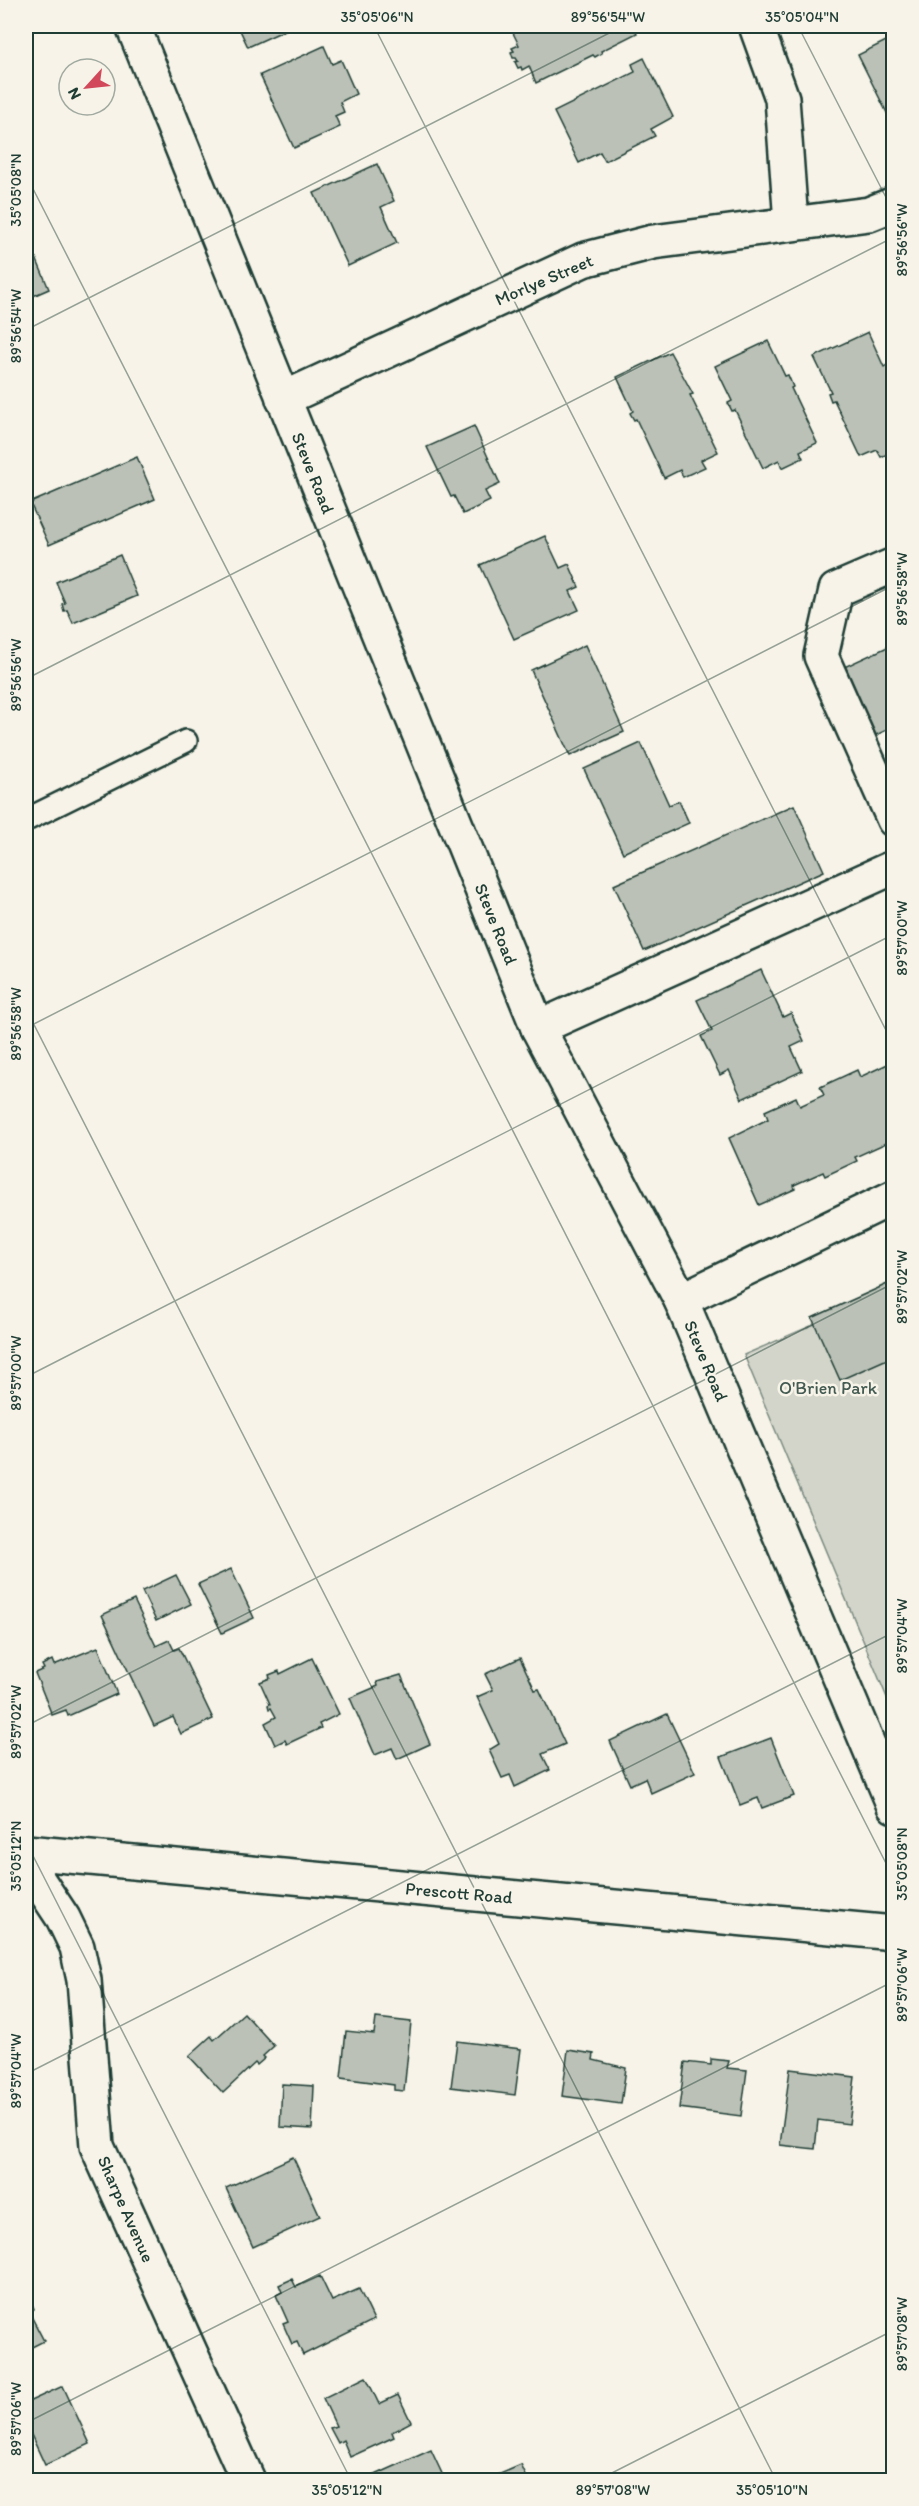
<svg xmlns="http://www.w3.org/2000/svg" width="919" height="2506" font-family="Itim,sans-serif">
	<rect width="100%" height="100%" fill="#f7f3e8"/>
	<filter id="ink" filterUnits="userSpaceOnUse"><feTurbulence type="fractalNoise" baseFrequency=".0167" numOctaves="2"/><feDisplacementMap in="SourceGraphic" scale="12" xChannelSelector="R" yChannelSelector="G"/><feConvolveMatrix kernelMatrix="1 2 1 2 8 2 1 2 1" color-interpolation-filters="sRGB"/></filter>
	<g filter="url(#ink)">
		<!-- green -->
		<polygon fill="#d3d5ca" stroke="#79897f" stroke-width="1.5" points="893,1290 893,1712 744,1355"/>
		<!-- building -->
		<g fill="#bbc1b6" stroke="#1f3d34" stroke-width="1.5">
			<polygon points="238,26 294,26 248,47"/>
			<polygon points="518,26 633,26 637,33 601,51 602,53 595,57 593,55 536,83 529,66 522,70 521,67 518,68 515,62 518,61 516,58 513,58 511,52 514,51 512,48 519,45 511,29"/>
			<polygon points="894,37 894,112 888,115 858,55"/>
			<polygon points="324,46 332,64 341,60 356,94 340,102 344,112 335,116 340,127 294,148 260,75"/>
			<polygon points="644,58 673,117 651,129 655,136 605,161 600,152 579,163 554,112 635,72 632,64"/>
			<polygon points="377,164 394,201 381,207 397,243 348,266 314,193"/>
			<polygon points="26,234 49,289 26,299"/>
			<polygon points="868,332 884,367 887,365 891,374 888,375 894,387 894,451 881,457 877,450 861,457 834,400 831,401 828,393 831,392 814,357"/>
			<polygon points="768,341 785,376 788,375 793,387 791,388 817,443 800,451 803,458 782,468 779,460 763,468 735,410 732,411 728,403 732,401 715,366"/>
			<polygon points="670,352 693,394 690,395 718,452 701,460 705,467 683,477 680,470 664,478 636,419 634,420 630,413 633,411 617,377"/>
			<polygon points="474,426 500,484 485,491 490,501 463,514 454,496 451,497 427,447"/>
			<polygon points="137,457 155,499 49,545 30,503"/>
			<polygon points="545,536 560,568 569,564 579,587 570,591 579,610 514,639 480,565"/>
			<polygon points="120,555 137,596 73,623 67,610 64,611 62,604 65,603 56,582"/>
			<polygon points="894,644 894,733 891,728 874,736 842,668"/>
			<polygon points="585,645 624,732 570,756 531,670"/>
			<polygon points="641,743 669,805 679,801 689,823 623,853 584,769"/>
			<polygon points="794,805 824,871 644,951 614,885"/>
			<polygon points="761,970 783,1017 791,1013 804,1041 791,1047 802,1071 742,1099 729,1070 720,1075 701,1036 712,1031 697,1000"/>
			<polygon points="892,1062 894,1144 888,1147 886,1143 855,1157 857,1161 825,1176 823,1172 794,1185 795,1189 759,1205 729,1138 768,1119 765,1111 796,1097 800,1106 824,1095 820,1087 857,1070 860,1077"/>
			<polygon points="894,1281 894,1356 840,1380 812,1318"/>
			<polygon points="231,1569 254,1618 222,1633 198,1584"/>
			<polygon points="176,1575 191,1604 156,1621 142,1591"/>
			<polygon points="134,1600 156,1646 169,1640 174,1650 179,1648 213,1719 181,1734 173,1717 154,1726 102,1615"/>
			<polygon points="98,1647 117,1694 68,1716 66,1710 52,1715 35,1673 44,1669 42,1665 52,1660 54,1665"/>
			<polygon points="312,1658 339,1714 319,1724 321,1728 287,1744 285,1740 275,1745 265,1723 276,1717 271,1708 269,1709 268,1705 270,1704 260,1682 270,1678 269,1675 279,1671 280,1674"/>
			<polygon points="520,1658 535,1690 539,1689 565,1744 542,1754 550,1770 515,1787 510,1775 502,1778 489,1750 499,1744 477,1697 493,1690 485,1674"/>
			<polygon points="401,1675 430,1744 397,1759 392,1748 375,1755 350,1698 378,1686 377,1682"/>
			<polygon points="667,1714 695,1773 651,1793 645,1778 630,1785 610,1741"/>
			<polygon points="771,1738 794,1796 762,1808 758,1798 740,1805 721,1757"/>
			<polygon points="244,2013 274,2046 263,2056 265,2058 257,2065 255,2063 223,2093 189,2056 211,2036 214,2040"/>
			<polygon points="376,2018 411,2022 404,2091 394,2090 394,2085 341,2078 346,2031 374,2034"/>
			<polygon points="457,2041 521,2049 515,2095 451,2087"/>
			<polygon points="568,2050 594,2054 593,2060 626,2068 621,2104 562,2096"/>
			<polygon points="711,2059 729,2061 727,2068 747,2070 741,2116 679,2108 685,2062 711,2065"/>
			<polygon points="790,2069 855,2077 849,2124 818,2120 815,2149 780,2145"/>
			<polygon points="282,2084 314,2086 312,2129 280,2127"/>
			<polygon points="293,2157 320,2216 253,2247 226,2188"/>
			<polygon points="320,2276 332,2301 359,2289 374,2320 303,2355 297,2342 292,2344 283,2324 288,2322 276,2295 282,2292 279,2285 292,2279 296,2287"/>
			<polygon points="29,2296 34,2309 29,2312 44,2341 26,2350 26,2298"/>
			<polygon points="366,2377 379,2404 398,2395 411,2422 392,2432 394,2437 350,2457 343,2440 338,2443 330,2428 336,2426 323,2398"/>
			<polygon points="63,2386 90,2444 45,2465 26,2424 26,2403"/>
			<polygon points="431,2450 445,2480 364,2480"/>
			<polygon points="521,2465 528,2480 486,2480"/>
		</g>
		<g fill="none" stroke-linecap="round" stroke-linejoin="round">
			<defs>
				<polyline id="service" points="26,820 186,741"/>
				<g id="minor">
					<polyline points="133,26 538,1028 681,1300 894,1806"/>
					<polyline points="756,26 782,98 791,223"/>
					<polyline points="283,399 583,260 653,242 869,214 894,204"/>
					<polyline points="894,565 836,590 821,656 894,820"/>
					<polyline points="538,1028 894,867"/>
					<polyline points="681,1300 894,1197"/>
				</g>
				<polyline id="tertiary" points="26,1862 63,1918 77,1947 84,1980 97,2146 248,2480"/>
				<polyline id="secondary" points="26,1852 894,1933"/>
			</defs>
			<!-- service casing -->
			<use href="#service" stroke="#1f3d34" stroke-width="26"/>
			<!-- minor casing -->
			<use href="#minor" stroke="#1f3d34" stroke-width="38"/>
			<!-- tertiary casing -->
			<use href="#tertiary" stroke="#1f3d34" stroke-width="38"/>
			<!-- secondary casing -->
			<use href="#secondary" stroke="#1f3d34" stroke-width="38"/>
			<!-- service -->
			<use href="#service" stroke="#f7f3e8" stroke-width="21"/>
			<!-- minor -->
			<use href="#minor" stroke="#f7f3e8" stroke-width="33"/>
			<!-- tertiary -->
			<use href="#tertiary" stroke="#f7f3e8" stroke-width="33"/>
			<!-- secondary -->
			<use href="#secondary" stroke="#f7f3e8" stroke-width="33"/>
		</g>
	</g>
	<!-- ticks -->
	<path fill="none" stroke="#1f3d34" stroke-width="1.5" stroke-opacity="0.45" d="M374,26l520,1020M798,26l96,187M26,175l868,1704M26,330l597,-304M26,679l868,-442M26,1009l750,1471M26,1028l868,-443M26,1377l868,-443M26,1726l868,-443M26,1842l325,638M26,2074l868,-442M26,2423l868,-442M598,2480l296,-150"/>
	<g text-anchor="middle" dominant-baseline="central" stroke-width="5" stroke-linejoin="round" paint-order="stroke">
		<!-- street labels -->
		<g font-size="18" fill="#1f3d34" stroke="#f7f3e8">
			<text transform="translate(544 280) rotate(-23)">Morlye Street</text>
			<text transform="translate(313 473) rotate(68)">Steve Road</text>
			<text transform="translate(496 924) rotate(68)">Steve Road</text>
			<text transform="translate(706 1361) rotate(67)">Steve Road</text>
			<text transform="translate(459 1893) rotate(5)">Prescott Road</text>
			<text transform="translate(126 2209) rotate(66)">Sharpe Avenue</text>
		</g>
		<!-- park labels -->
		<g font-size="18" fill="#435b52" stroke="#f7f3e8">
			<text x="828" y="1388">O'Brien Park</text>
		</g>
	</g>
	<!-- margin -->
	<rect width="919" height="2506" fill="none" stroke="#f7f3e8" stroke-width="66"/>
	<!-- north arrow -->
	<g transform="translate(87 87) rotate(243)"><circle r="28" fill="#f7f3e8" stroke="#a1aaa0" stroke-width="1.5"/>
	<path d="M0-4.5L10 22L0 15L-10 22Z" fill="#d1495b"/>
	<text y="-9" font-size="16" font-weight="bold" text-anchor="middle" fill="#1f3d34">N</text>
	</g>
	<rect x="33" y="33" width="853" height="2440" fill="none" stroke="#1f3d34" stroke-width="2"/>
	<g font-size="15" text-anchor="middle" fill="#1f3d34">
		<text x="377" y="22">35°05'06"N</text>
		<text x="608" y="22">89°56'54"W</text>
		<text x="802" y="22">35°05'04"N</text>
		<text transform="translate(16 190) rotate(-90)" y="5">35°05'08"N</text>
		<text transform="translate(902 240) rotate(-90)" y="5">89°56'56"W</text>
		<text transform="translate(16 326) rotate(-90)" y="5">89°56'54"W</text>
		<text transform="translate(902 589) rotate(-90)" y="5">89°56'58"W</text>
		<text transform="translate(16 675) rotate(-90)" y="5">89°56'56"W</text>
		<text transform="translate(902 938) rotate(-90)" y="5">89°57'00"W</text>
		<text transform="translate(16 1024) rotate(-90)" y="5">89°56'58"W</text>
		<text transform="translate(902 1287) rotate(-90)" y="5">89°57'02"W</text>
		<text transform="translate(16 1373) rotate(-90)" y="5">89°57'00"W</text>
		<text transform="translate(902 1636) rotate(-90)" y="5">89°57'04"W</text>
		<text transform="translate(16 1722) rotate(-90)" y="5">89°57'02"W</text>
		<text transform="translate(16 1856) rotate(-90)" y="5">35°05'12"N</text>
		<text transform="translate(902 1864) rotate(-90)" y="5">35°05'08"N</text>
		<text transform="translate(902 1985) rotate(-90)" y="5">89°57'06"W</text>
		<text transform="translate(16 2071) rotate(-90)" y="5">89°57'04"W</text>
		<text transform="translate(902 2334) rotate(-90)" y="5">89°57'08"W</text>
		<text transform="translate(16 2419) rotate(-90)" y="5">89°57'06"W</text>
		<text x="347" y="2495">35°05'12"N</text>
		<text x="613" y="2495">89°57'08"W</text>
		<text x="772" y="2495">35°05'10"N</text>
	</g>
</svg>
